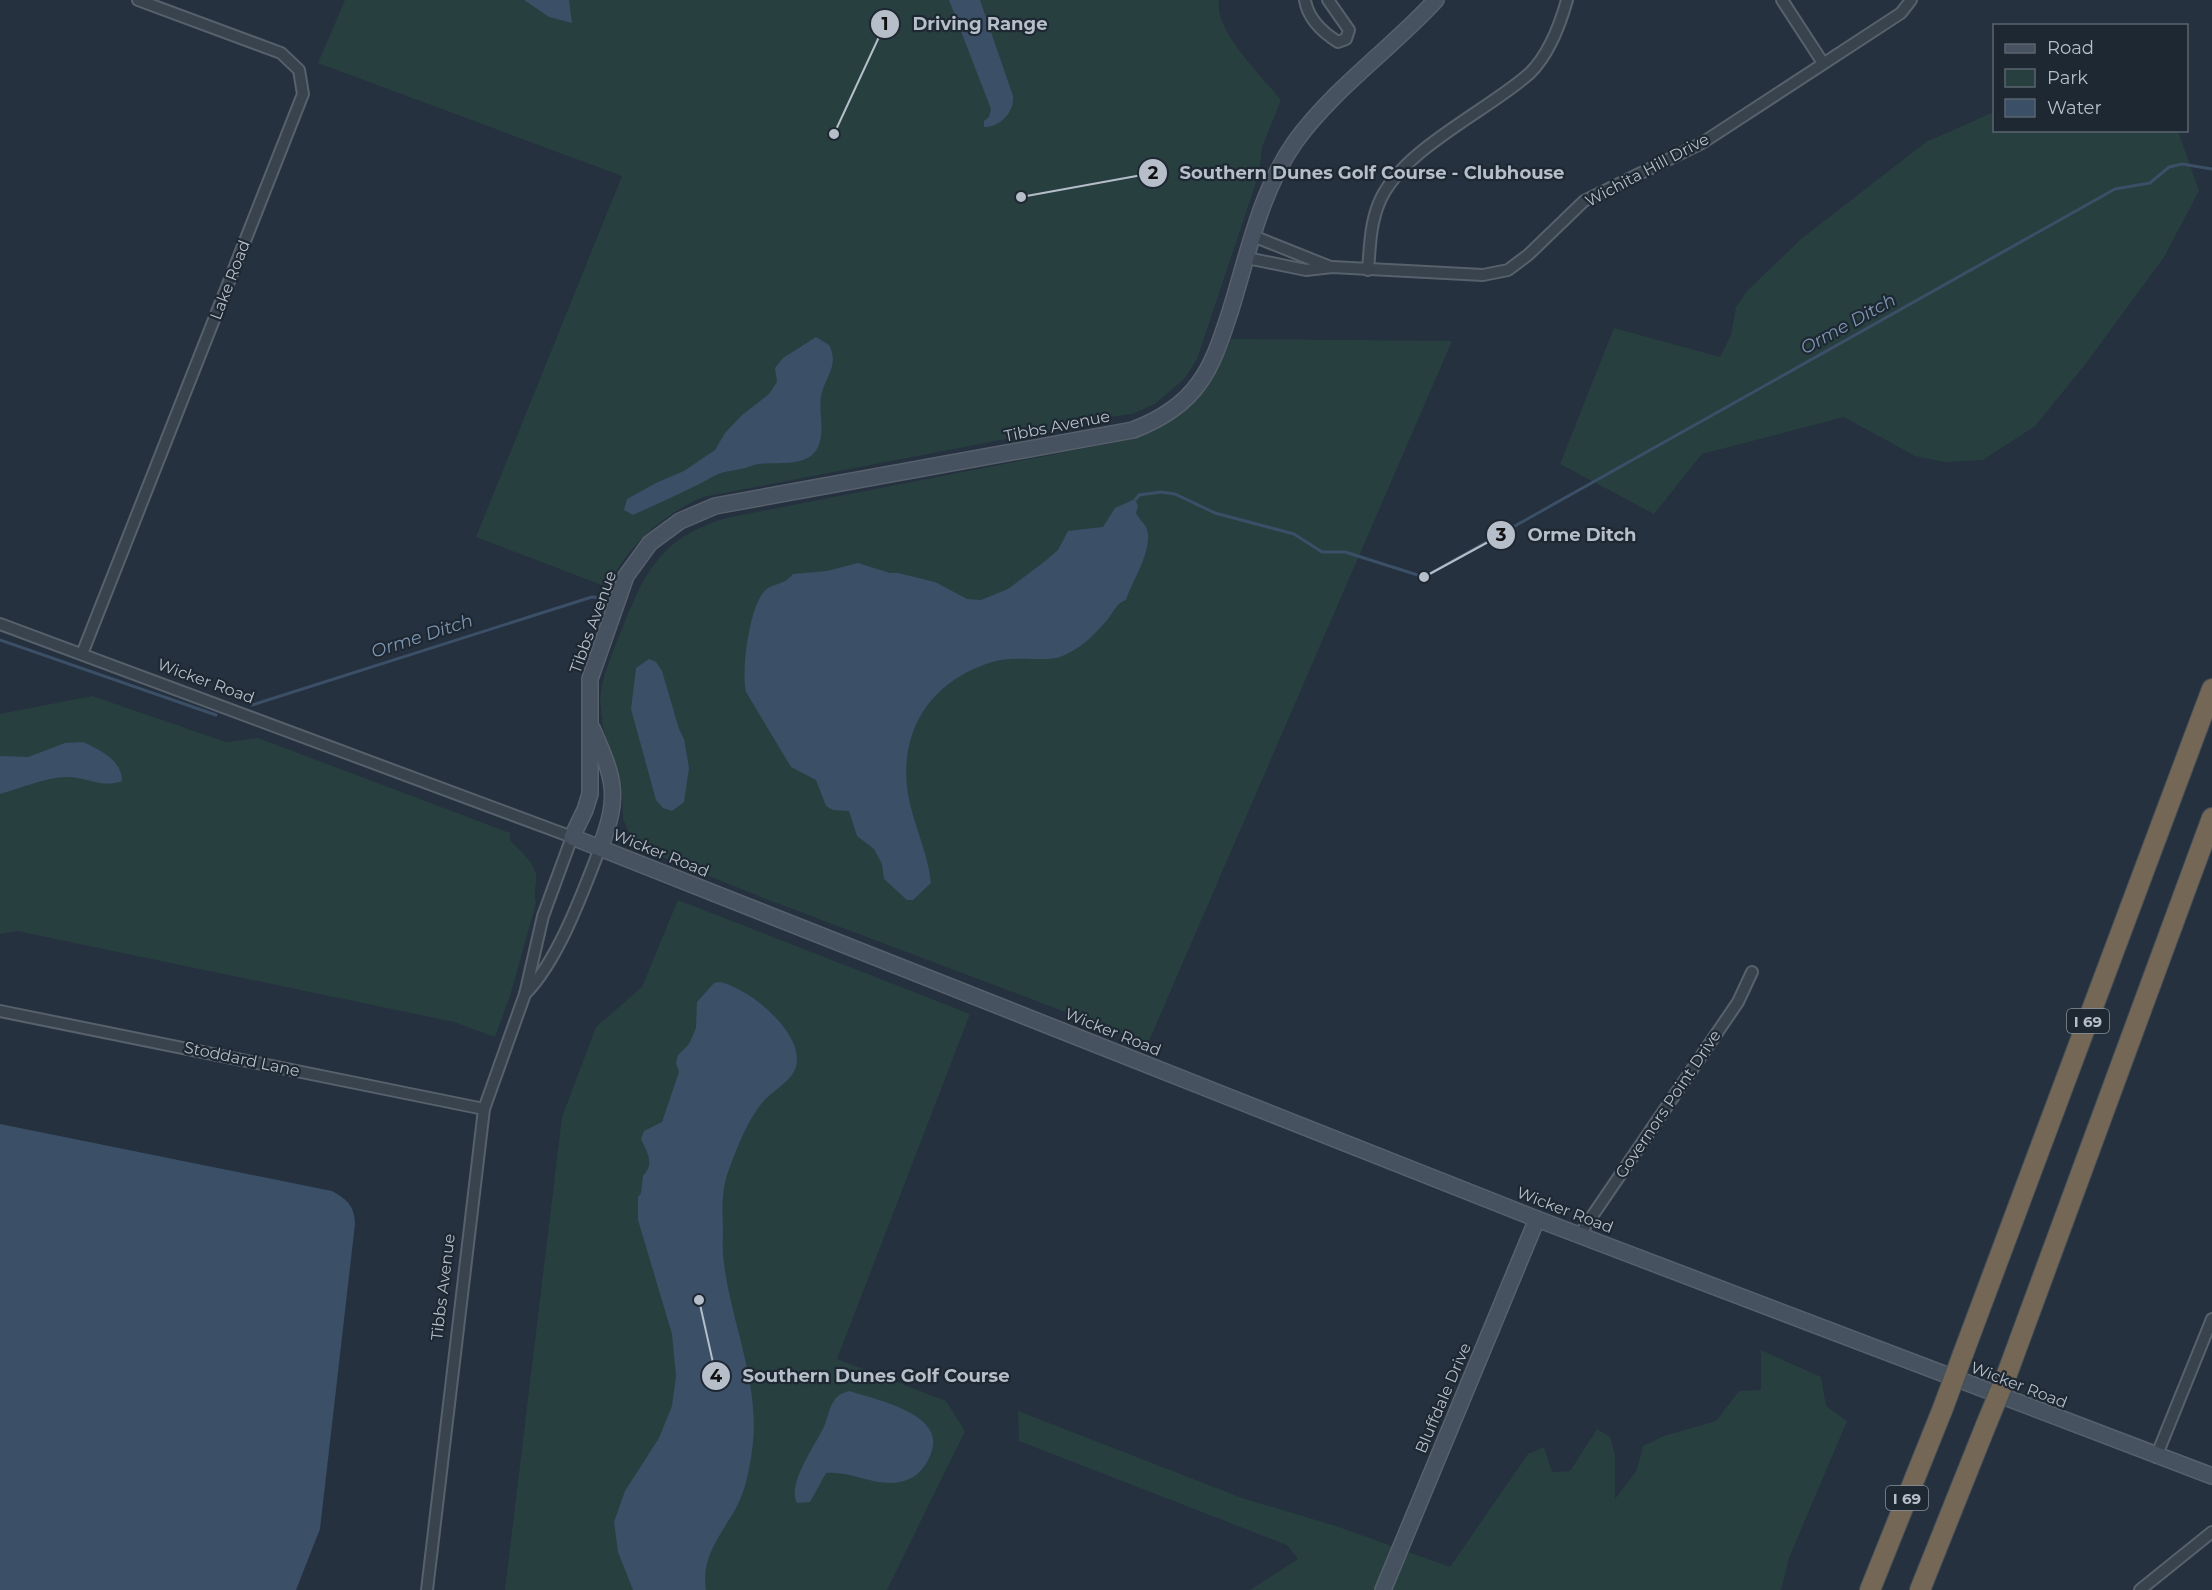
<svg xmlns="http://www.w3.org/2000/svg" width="2212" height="1590" font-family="Montserrat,sans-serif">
	<rect width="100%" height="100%" fill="#25313e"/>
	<!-- green -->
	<g fill="#283f40">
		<path d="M345,0h874c-6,29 44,78 62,100l-19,47 -3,27 -62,185 -12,19 -30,26 -23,10 -46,6 -12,6 -371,71c-44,20 -73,47 -96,90l-131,-50 146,-361 -304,-113z"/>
		<polygon points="1994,112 1994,130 2178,131 2199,191 2164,257 2084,366 2035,426 1983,460 1945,462 1915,456 1844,417 1702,454 1654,514 1560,464 1614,328 1720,357 1731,335 1736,307 1747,291 1801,239 1926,142"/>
		<path d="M1231,339l221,2 -304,702 -382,-144 -131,-53 -12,-27 -1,-32 -19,-59 -3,-29 2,-14c5,-21 14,-41 22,-61 24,-58 39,-86 102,-106l407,-79c50,-17 81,-51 98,-100z"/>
		<path d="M92,696l134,46 32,-4 252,95v7c9,10 24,21 26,35 1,10 -3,16 0,28l-26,93 -15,41 -41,-15 -437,-91 -17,3v-220z"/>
		<polygon points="678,900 970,1014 837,1359 946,1401 965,1431 887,1590 505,1590 562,1117 596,1027 642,987"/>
		<polygon points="1761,1350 1821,1377 1826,1406 1847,1421 1789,1558 1781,1590 1250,1590 1298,1559 1287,1545 1019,1441 1018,1411 1242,1498 1336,1526 1450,1567 1528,1454 1544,1447 1552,1472 1570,1471 1597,1429 1610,1437 1615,1455 1615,1499 1637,1470 1643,1446 1664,1436 1716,1421 1739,1391 1761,1390"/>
	</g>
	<!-- water -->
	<g fill="#3b4f67">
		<polygon points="524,0 569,0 572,23 549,17"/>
		<path d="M949,0h31l33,96c2,16 -14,32 -29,31v-6l5,-4 2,-8z"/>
		<path d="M816,337l13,8c10,19 -2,30 -7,47 -5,17 4,38 -4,55 -11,24 -50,12 -67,19 -11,5 -26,4 -35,9 -27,15 -55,27 -83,40l-9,-5 3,-11 31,-17 26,-11 31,-21 10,-17 17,-18 27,-21 8,-12 -2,-14 8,-10z"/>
		<path d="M1135,499l3,7 -2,7c3,6 9,11 11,16 6,22 -15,52 -21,71 -9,3 -12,11 -18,19 -15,17 -27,30 -48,38 -14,5 -46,-2 -68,5 -61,19 -94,68 -84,132 5,30 20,58 23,89l-18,17h-6l-23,-21 -2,-15 -8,-15 -17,-13 -8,-25 -16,-1 -7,-4 -10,-26 -25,-13 -45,-75c-5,-20 3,-82 17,-99 7,-10 21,-7 30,-19l34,-3 31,-8 32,10h8l37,9 32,17 14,1 27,-11 36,-27 14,-12 10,-19 35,-4 12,-19z"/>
		<polygon points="649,659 656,662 662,671 679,729 684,739 689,768 684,802 672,811 663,808 656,800 631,709 636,668"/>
		<path d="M83,742c17,8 39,18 39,39 -19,8 -38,-5 -57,-4 -21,1 -44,11 -65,17v-38l28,1 37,-14z"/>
		<path d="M720,982c28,6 76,45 77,76 1,22 -23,30 -35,45 -15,18 -26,47 -34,69 -6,17 -6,36 -5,54 0,12 -1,25 1,37 7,59 35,118 29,179 -2,19 -6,44 -15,62 -14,28 -38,51 -32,86h-73l-15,-38 -4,-30 11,-31 34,-53 13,-32 4,-30 -4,-42 -34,-114v-23l3,-4 2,-17c12,-12 4,-24 -2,-37l3,-8 18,-9 17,-50 -3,-9 2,-8 11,-11 7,-16 1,-26 17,-19z"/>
		<path d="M0,1124l332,67c16,9 22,15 23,33l-35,305 -24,61h-296z"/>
		<path d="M849,1391c29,9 101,24 81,65 -6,14 -15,23 -30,26 -25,5 -50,-12 -74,-9l-16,29 -13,1c-11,-20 21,-61 28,-79 3,-8 4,-16 9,-23 3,-6 9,-8 15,-10z"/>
	</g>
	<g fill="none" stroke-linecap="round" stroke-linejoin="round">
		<!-- stream -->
		<g stroke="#3b4f67" stroke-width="3">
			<polyline points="1136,499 1139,495 1161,492 1175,494 1215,513 1294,534 1322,552 1345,552 1424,577 2115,189 2150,183 2169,167 2182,164 2212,169"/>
			<polyline points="0,640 216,715"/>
			<polyline points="252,705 592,597 601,598"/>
		</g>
		<defs>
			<g id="street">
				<path d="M1305,0c3,19 17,32 33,42l8,-3 3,-9 -21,-30"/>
				<polyline points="1782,0 1823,63"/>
				<polyline points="1253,236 1328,266"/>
				<polyline points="1247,258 1306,270 1332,267 1483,275 1508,270 1528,255 1584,201 1702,143 1901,13 1911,0"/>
				<path d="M1368,270c2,-23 2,-45 11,-67 21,-53 109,-92 151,-130 19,-19 30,-48 37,-73"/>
				<polyline points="0,624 572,837 543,916 525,994 484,1109 427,1590"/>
				<polyline points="82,654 303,94 299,70 281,53 138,0"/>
				<path d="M525,994c33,-33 58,-102 75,-146"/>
				<polyline points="0,1011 484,1109"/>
				<polyline points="1580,1234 1738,1002 1752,972"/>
				<polyline points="2156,1457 2212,1319"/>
				<polyline points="2140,1590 2212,1532"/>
			</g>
			<g id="secondary">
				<path d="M1436,0c-45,49 -102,88 -141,142 -35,50 -47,113 -65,170 -8,24 -16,51 -31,71 -16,23 -40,37 -66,47l-418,76 -35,15 -30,22 -24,33 -36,103v115l-5,16 -13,27 965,382 675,257"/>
				<path d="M592,728c22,51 29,66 8,120"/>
				<polyline points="1383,1590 1537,1219"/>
			</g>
			<g id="highway">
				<polyline points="1963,1354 2212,689"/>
				<polyline points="2007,1374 2212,818"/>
				<polyline points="1870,1590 1943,1408"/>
				<polyline points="1920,1590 1986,1425"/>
			</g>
		</defs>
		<!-- street casing -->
		<use href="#street" stroke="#57616c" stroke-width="14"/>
		<!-- secondary casing -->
		<use href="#secondary" stroke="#57616c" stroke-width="18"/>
		<!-- highway casing -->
		<use href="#highway" stroke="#444e59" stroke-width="22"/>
		<!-- street -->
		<use href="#street" stroke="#39434e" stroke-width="10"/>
		<!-- secondary -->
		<use href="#secondary" stroke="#475261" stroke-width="15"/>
		<!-- highway -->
		<use href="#highway" stroke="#746756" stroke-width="20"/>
		<defs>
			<g id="highway-bridge">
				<polyline points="1943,1408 1963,1354"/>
				<polyline points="1986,1425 2007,1374"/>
			</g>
		</defs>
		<!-- highway-bridge casing -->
		<use href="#highway-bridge" stroke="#444e59" stroke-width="22" stroke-linecap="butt"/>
		<!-- highway-bridge -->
		<use href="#highway-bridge" stroke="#746756" stroke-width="20"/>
	</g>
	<g text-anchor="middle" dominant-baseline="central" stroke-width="4.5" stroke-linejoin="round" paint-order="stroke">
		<!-- shield labels -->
		<g fill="#1e2833" stroke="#88919c" stroke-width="1.5">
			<rect x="2067" y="1009" width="42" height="24" rx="4.5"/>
			<rect x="1886" y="1486" width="42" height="24" rx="4.5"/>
		</g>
		<g font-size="15" font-weight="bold" fill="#b5bec9">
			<text x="2088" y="1021">I 69</text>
			<text x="1907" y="1498">I 69</text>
		</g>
		<!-- street labels -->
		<g font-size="16" fill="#b5bec9" stroke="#1e2833">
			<text transform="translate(1647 170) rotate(-28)">Wichita Hill Drive</text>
			<text transform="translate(230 280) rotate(-69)">Lake Road</text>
			<text transform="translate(1057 426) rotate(-11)">Tibbs Avenue</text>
			<text transform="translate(593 622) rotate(-70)">Tibbs Avenue</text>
			<text transform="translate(206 681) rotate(20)">Wicker Road</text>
			<text transform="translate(661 853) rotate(22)">Wicker Road</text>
			<text transform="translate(1113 1032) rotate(22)">Wicker Road</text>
			<text transform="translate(242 1059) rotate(12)">Stoddard Lane</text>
			<text transform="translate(1668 1104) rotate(-56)">Governors Point Drive</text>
			<text transform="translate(1565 1210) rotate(21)">Wicker Road</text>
			<text transform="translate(443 1287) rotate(-83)">Tibbs Avenue</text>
			<text transform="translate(2019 1385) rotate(21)">Wicker Road</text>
			<text transform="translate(1443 1398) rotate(-67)">Bluffdale Drive</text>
		</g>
		<!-- water labels -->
		<g font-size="18" font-style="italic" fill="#7d95b0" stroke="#1e2833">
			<text transform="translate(1848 324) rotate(-29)">Orme Ditch</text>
			<text transform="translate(422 636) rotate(-18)">Orme Ditch</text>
		</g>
	</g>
	<!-- callouts -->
	<path fill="none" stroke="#b5bec9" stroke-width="2" d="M834 134L885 24M1021 197L1153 173M1424 577L1501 535M699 1300L716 1376"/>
	<g fill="#b5bec9" stroke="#1e2833" stroke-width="2">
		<circle cx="834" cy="134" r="6"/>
		<circle cx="1021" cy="197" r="6"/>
		<circle cx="1424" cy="577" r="6"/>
		<circle cx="699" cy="1300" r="6"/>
		<circle cx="885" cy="24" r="15"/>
		<circle cx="1153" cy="173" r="15"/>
		<circle cx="1501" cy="535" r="15"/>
		<circle cx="716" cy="1376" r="15"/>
	</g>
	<g font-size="18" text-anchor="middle" font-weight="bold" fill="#111">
		<text x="885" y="30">1</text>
		<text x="1153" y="179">2</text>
		<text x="1501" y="541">3</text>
		<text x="716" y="1382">4</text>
	</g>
	<g font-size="18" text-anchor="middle" font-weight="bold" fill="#b5bec9" stroke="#1e2833" stroke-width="4.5" stroke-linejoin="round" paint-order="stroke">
		<text x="980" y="30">Driving Range</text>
		<text x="1372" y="179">Southern Dunes Golf Course - Clubhouse</text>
		<text x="1582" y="541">Orme Ditch</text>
		<text x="876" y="1382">Southern Dunes Golf Course</text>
	</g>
	<!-- legend -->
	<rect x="1993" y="24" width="195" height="108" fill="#1e2833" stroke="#5a646f" stroke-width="1.5"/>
	<rect x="2005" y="44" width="30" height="9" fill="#475261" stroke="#5a646f" stroke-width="1.5"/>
	<text x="2047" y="54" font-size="18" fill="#b5bec9">Road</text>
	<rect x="2005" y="69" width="30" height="18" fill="#283f40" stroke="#5a646f" stroke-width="1.5"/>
	<text x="2047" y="84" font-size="18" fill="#b5bec9">Park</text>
	<rect x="2005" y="99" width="30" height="18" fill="#3b4f67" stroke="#5a646f" stroke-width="1.5"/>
	<text x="2047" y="114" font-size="18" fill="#b5bec9">Water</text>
</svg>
